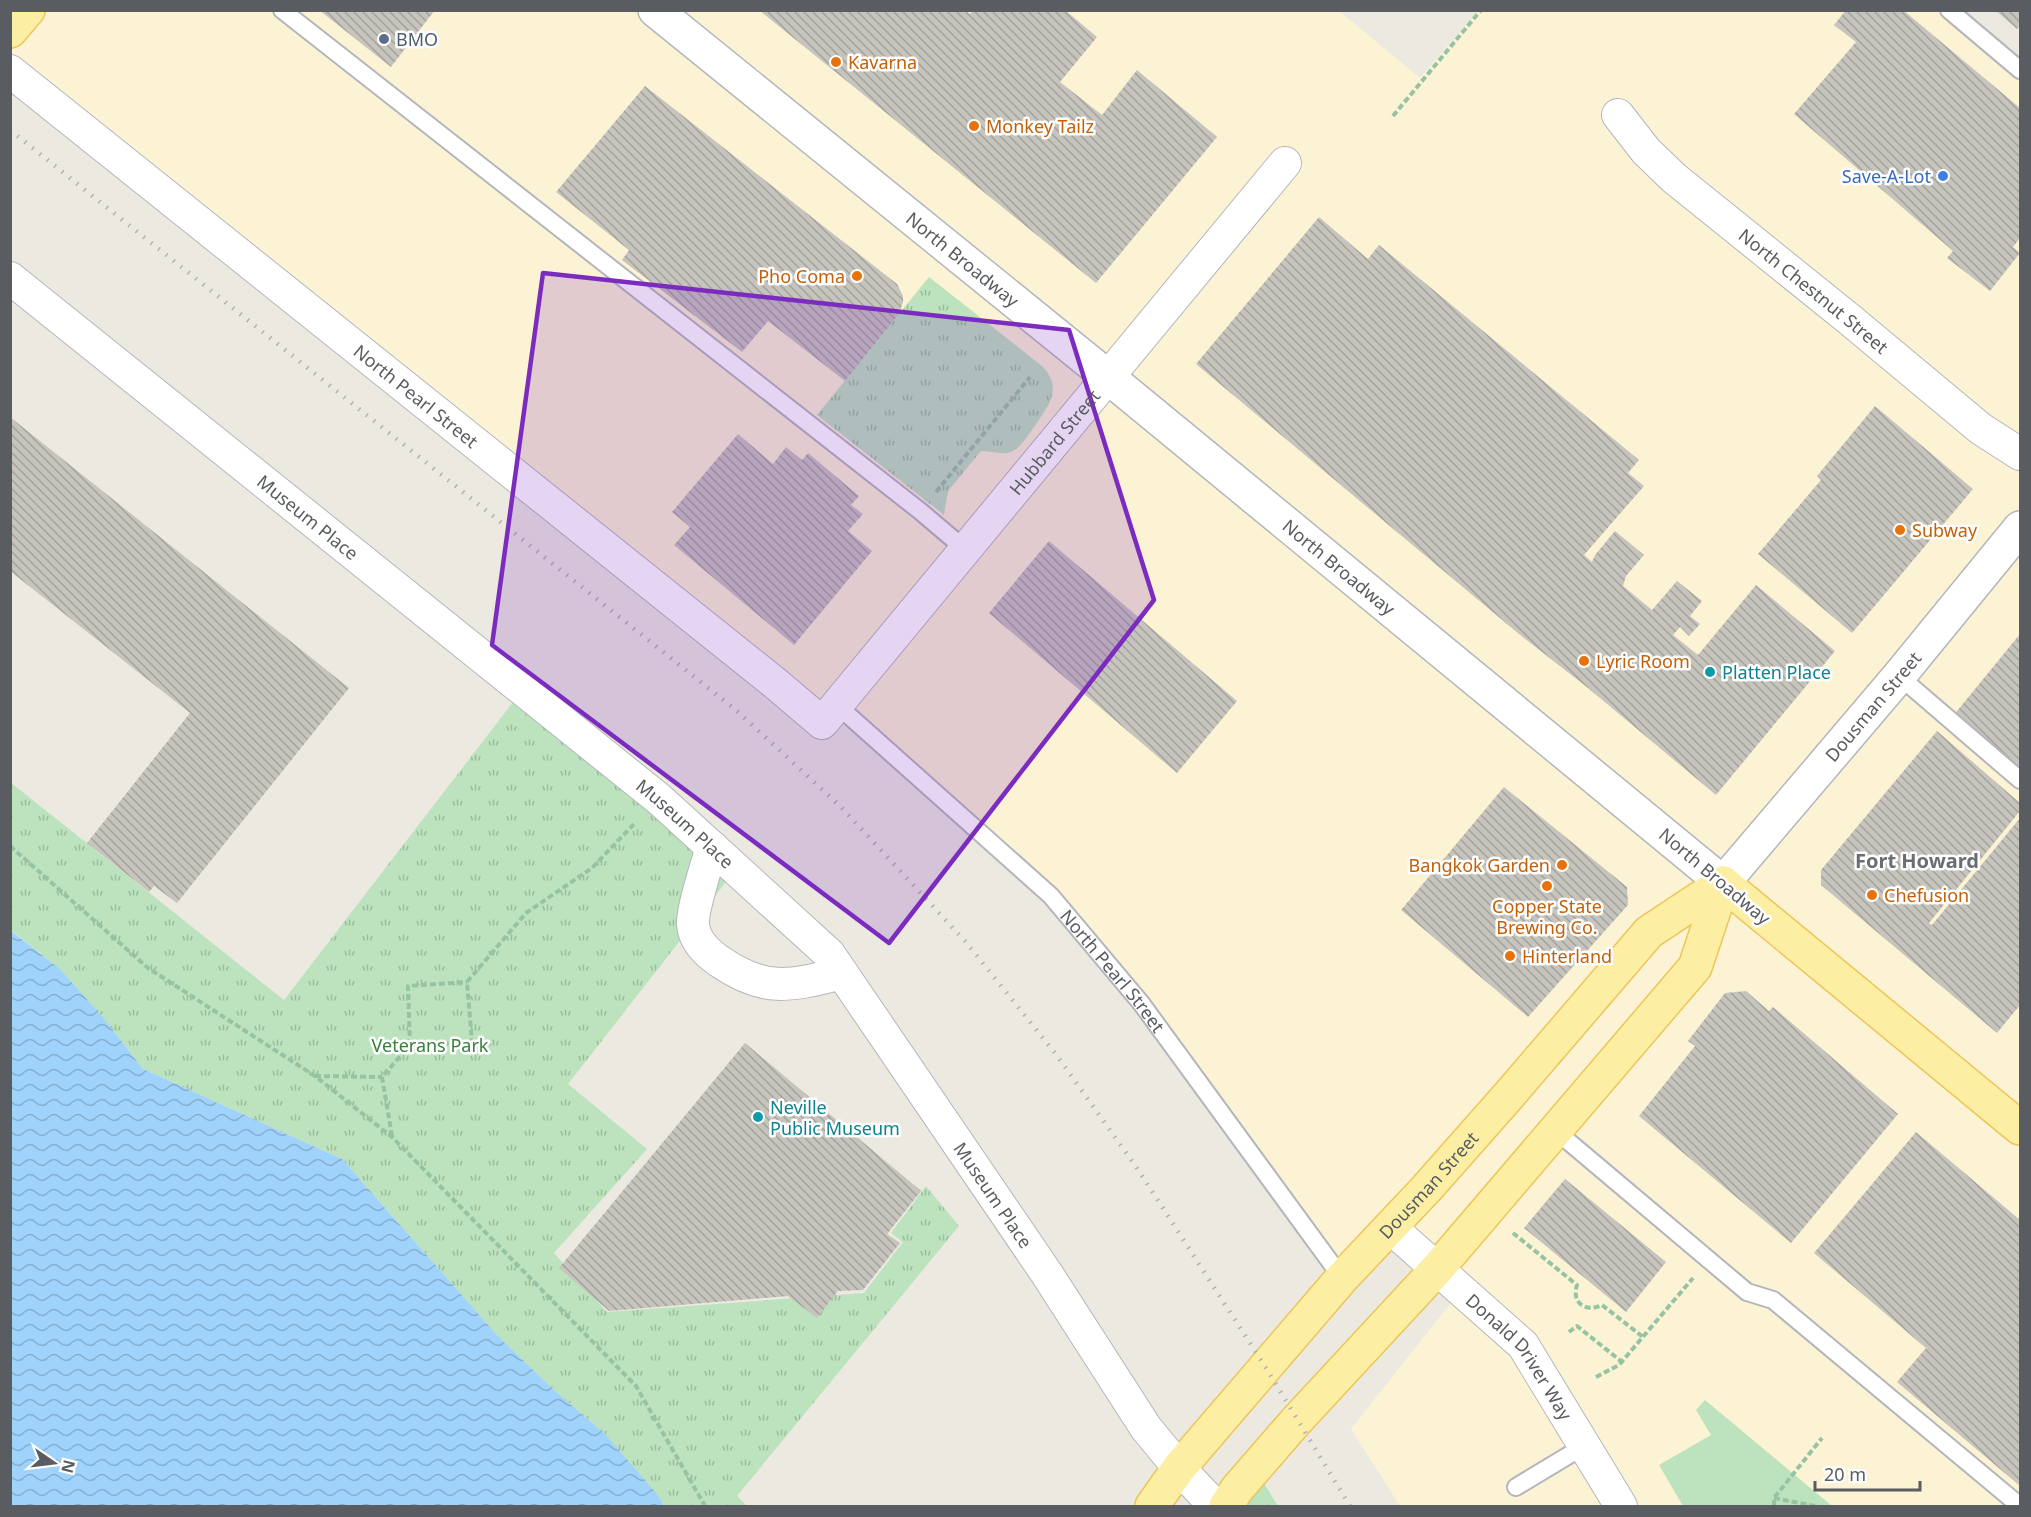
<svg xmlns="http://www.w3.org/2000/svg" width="2031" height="1517" font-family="'Noto Sans',sans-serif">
	<defs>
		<pattern id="park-tufts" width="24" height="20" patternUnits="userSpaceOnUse" patternTransform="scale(1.5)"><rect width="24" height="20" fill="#bce3bd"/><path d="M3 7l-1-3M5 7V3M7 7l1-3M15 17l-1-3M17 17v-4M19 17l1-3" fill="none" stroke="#9cbb9d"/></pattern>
		<pattern id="water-waves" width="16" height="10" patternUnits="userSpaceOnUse" patternTransform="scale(1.5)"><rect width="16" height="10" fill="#9fd3fc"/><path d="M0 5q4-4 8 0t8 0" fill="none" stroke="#85aecf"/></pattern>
		<pattern id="building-back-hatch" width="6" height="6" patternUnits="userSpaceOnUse" patternTransform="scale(1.5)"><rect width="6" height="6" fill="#c6c4bd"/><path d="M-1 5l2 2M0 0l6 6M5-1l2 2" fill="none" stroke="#a4a29d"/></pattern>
	</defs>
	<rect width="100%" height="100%" fill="#ece9e0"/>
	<!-- commercial -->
	<polygon fill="#fcf3d4" points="1338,10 1420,78 1478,11 1949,11 2020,70 2020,1506 1400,1506 1351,1429 1461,1290 1391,1228 1342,1278 1141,1003 1035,881 838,705 822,723 11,71 10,11"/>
	<!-- grass -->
	<polygon fill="#bce3bd" points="1705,1400 1832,1506 1683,1506 1659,1465 1711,1435 1696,1410"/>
	<!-- park -->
	<g fill="url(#park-tufts)">
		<path d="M929,277l113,89c22,22 6,41 -8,61 -6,8 -12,19 -21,24 -9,5 -23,0 -32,0l-32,39 -2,6 -3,19 -127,-100z"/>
		<polygon points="523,689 736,869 568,1084 647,1149 554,1253 607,1312 864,1293 903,1242 891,1233 926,1186 959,1226 737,1496 747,1506 664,1506 656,1494 605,1434 554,1390 498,1336 342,1159 143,1069 102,1016 60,969 11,930 10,782 284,1000"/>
		<polygon points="1255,1469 1278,1506 1226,1506"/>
	</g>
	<!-- water -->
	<polygon fill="url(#water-waves)" points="10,930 60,969 102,1016 143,1069 342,1159 498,1336 554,1390 605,1434 657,1494 664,1506 11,1506"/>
	<!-- building -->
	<g fill="url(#building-back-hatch)">
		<polygon points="319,10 435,10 391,67"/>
		<polygon points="759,10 965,10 970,14 973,10 1065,10 1097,37 1060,82 1102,115 1137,70 1217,137 1096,283"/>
		<polygon points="1846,10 1903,10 2020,108 2020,238 2013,247 2020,253 1990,291 1947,258 1953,251 1794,114 1856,42 1834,25"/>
		<polygon points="1995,10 2020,10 2020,25 2017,29"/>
		<polygon points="645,86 897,284 903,296 903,302 899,314 845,381 768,321 742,352 622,260 629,250 556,192"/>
		<polygon points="1319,217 1368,259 1379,245 1639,460 1628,473 1644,486 1584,555 1592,562 1595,555 1615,531 1644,555 1626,576 1623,586 1652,610 1677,581 1702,601 1690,616 1700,624 1689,636 1680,627 1673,635 1698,655 1756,585 1835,651 1716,795 1588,688 1519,634 1196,364"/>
		<polygon points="1875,406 1973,489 1852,633 1758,554 1821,480 1817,476"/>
		<polygon points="10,417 349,688 177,903 154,886 149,892 87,843 190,713 10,571"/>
		<polygon points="738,434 773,464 786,447 802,460 808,453 859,496 851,505 863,514 848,531 872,551 794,645 674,545 690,527 672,512"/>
		<polygon points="1049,541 1237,701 1177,773 989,613"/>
		<polygon points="2020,634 2020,772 1953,716"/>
		<polygon points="1937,731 2020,803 2020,811 1929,923 1932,925 2020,818 2020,1005 1997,1033 1821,885 1821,870"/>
		<polygon points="1504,787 1627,887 1628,905 1528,1017 1401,910"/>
		<polygon points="1746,991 1769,1011 1773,1007 1898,1114 1791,1243 1639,1116 1695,1046 1688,1041 1725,993"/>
		<polygon points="745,1043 921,1191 887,1234 900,1243 863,1290 838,1291 817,1318 788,1296 609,1311 559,1268"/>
		<polygon points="1916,1132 2020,1220 2020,1486 1897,1382 1926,1348 1814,1253"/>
		<polygon points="1565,1179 1666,1262 1626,1312 1524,1228"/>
	</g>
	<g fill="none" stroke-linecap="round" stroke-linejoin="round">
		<defs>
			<g id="service">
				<polyline points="282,10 920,511 966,550"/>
				<polyline points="1949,10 2020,70"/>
				<polyline points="1899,676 2020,780"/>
				<path id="s1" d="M837,705l214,191 90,107 201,275"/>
				<polyline points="1556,1131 1747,1292 1773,1300 2020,1506"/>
				<polyline points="1516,1487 1584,1446"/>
			</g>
			<g id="minor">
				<path id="s2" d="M10,71l765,612 47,40 463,-560"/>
				<path id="s3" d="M1618,115l28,36 28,27 175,141 132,110 39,25"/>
				<path id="s4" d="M10,278l649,521 170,155 218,320 99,154 33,40 36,38"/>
				<path d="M712,847c-5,17 -20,63 -19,77 1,16 13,28 26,37 46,32 71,25 123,12"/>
				<path id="s5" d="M1391,1228l132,117 98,161"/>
			</g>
			<g id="tertiary">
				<path id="s6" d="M655,10l453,367 615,506 176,-207 121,-148"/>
			</g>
			<g id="primary">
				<polyline points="10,31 28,10"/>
				<polyline points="1723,883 2020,1128"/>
				<path id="s7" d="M1152,1506l27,-38 163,-190 85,-90 83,-94 139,-162 74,-49"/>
				<polyline points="1226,1506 1237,1489 1297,1420 1437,1269 1695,967 1723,883"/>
			</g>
		</defs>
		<!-- service casing -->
		<use href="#service" stroke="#b3b6bb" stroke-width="20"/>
		<!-- minor casing -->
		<use href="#minor" stroke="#b3b6bb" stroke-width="34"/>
		<!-- tertiary casing -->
		<use href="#tertiary" stroke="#b3b6bb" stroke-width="36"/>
		<!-- primary casing -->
		<use href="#primary" stroke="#edc558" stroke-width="36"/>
		<!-- path -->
		<g stroke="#96c3a3" stroke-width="4" stroke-dasharray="6 3" stroke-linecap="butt">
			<polyline points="1393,116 1481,10"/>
			<polyline points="936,492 1030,377"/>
			<polyline points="10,846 148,968 315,1076 392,1137 636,1386 705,1506"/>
			<polyline points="410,1045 408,986 467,982"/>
			<polyline points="315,1076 382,1077"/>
			<polyline points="392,1136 382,1077 410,1045 472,1042 467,982 526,913 592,868 635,823"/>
			<path d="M1513,1233l64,52c-6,18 9,28 25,20l41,32"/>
			<polyline points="1569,1332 1577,1326 1622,1362"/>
			<polyline points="1596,1377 1619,1365 1693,1278"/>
			<polyline points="1774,1498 1815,1506"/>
			<polyline points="1774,1506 1774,1498 1822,1438"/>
		</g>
		<!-- service -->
		<use href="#service" stroke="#fff" stroke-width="16"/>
		<!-- minor -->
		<use href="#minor" stroke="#fff" stroke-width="32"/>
		<!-- tertiary -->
		<use href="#tertiary" stroke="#fff" stroke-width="33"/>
		<!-- primary -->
		<use href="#primary" stroke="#fcefa4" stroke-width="33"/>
		<!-- rail -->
		<polyline stroke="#b1b2b2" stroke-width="4.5" stroke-dasharray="1.5 8" stroke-linecap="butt" points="10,130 737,711 841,807 965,941 1055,1053 1139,1171 1266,1368 1350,1506"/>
	</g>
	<!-- marked area -->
	<path fill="#7b2cbf" fill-opacity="0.2" stroke="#7b2cbf" stroke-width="4.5" stroke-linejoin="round" d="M543,273l526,57 85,270 -265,343 -397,-298z"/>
	<!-- markers -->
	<circle fill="#5c6f8a" stroke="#fff" stroke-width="2" cx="384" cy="39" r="6"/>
	<g fill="#e8710a" stroke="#fff" stroke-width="2">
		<circle cx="836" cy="62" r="6"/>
		<circle cx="974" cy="126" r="6"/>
		<circle cx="857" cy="276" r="6"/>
		<circle cx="1900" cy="530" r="6"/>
		<circle cx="1584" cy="661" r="6"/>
		<circle cx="1562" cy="865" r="6"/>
		<circle cx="1547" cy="886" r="6"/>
		<circle cx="1872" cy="895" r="6"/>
		<circle cx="1510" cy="956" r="6"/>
	</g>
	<circle fill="#3f7fe0" stroke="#fff" stroke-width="2" cx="1943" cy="176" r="6"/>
	<g fill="#0f9aa8" stroke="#fff" stroke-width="2">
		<circle cx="1710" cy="672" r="6"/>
		<circle cx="758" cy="1117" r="6"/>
	</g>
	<g text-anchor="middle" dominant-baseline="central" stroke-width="5" stroke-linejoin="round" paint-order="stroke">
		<!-- service labels -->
		<g font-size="18" fill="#4e5e75" stroke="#fff" text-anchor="start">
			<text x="396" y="39">BMO</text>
		</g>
		<!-- food labels -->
		<g font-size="18" fill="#c56008" stroke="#fff" text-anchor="start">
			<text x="848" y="62">Kavarna</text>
			<text x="986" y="126">Monkey Tailz</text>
			<text x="845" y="276" text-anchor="end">Pho Coma</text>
			<text x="1912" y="530">Subway</text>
			<text x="1596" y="661">Lyric Room</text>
			<text x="1550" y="865" text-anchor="end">Bangkok Garden</text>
			<text x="1884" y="895">Chefusion</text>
			<text x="1547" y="906" text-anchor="middle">Copper State<tspan x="1547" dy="21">Brewing Co.</tspan></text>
			<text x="1522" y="956">Hinterland</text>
		</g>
		<!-- shop labels -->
		<g font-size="18" fill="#366cbe" stroke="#fff" text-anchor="end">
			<text x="1931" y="176">Save-A-Lot</text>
		</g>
		<!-- street labels -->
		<g font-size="18" fill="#595c61" stroke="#fff">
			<text stroke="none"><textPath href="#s6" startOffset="396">North Broadway</textPath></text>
			<text stroke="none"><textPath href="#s3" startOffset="264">North Chestnut Street</textPath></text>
			<text stroke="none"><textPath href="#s2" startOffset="520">North Pearl Street</textPath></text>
			<text stroke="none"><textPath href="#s2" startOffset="1406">Hubbard Street</textPath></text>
			<text stroke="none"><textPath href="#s4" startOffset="382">Museum Place</textPath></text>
			<text stroke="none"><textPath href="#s6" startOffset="882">North Broadway</textPath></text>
			<text stroke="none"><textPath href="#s6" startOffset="1611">Dousman Street</textPath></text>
			<text stroke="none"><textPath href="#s4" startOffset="868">Museum Place</textPath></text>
			<text transform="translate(1715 876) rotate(40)">North Broadway</text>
			<text stroke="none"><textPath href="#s1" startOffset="384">North Pearl Street</textPath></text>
			<text stroke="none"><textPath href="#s7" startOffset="424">Dousman Street</textPath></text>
			<text stroke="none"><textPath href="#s4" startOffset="1354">Museum Place</textPath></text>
			<text stroke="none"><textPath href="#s5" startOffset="183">Donald Driver Way</textPath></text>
		</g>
		<!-- culture labels -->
		<g font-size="18" fill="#0d838f" stroke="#fff" text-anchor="start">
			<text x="1722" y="672">Platten Place</text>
			<text x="770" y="1107">Neville<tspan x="770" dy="21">Public Museum</tspan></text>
		</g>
		<!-- park labels -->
		<g font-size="18" fill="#36823b" stroke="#fff">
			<text x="430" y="1045">Veterans Park</text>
		</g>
		<!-- neighbourhood labels -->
		<g font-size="20" font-weight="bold" fill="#6a6e73" stroke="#fff">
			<text x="1917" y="860">Fort Howard</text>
		</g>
	</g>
	<!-- border -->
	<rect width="2031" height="1517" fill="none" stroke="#595c61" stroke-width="24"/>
	<!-- north arrow -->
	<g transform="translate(54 1463) rotate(104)" stroke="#ffffff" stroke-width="4.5" paint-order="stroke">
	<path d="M0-4.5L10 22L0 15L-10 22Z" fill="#595c61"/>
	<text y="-9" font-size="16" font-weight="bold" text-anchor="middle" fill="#595c61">N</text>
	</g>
	<!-- scale -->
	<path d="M1815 1481v9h105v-9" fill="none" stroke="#595c61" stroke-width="3"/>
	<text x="1824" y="1481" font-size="18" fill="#595c61" stroke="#ffffff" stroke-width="4.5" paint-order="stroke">20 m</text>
</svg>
